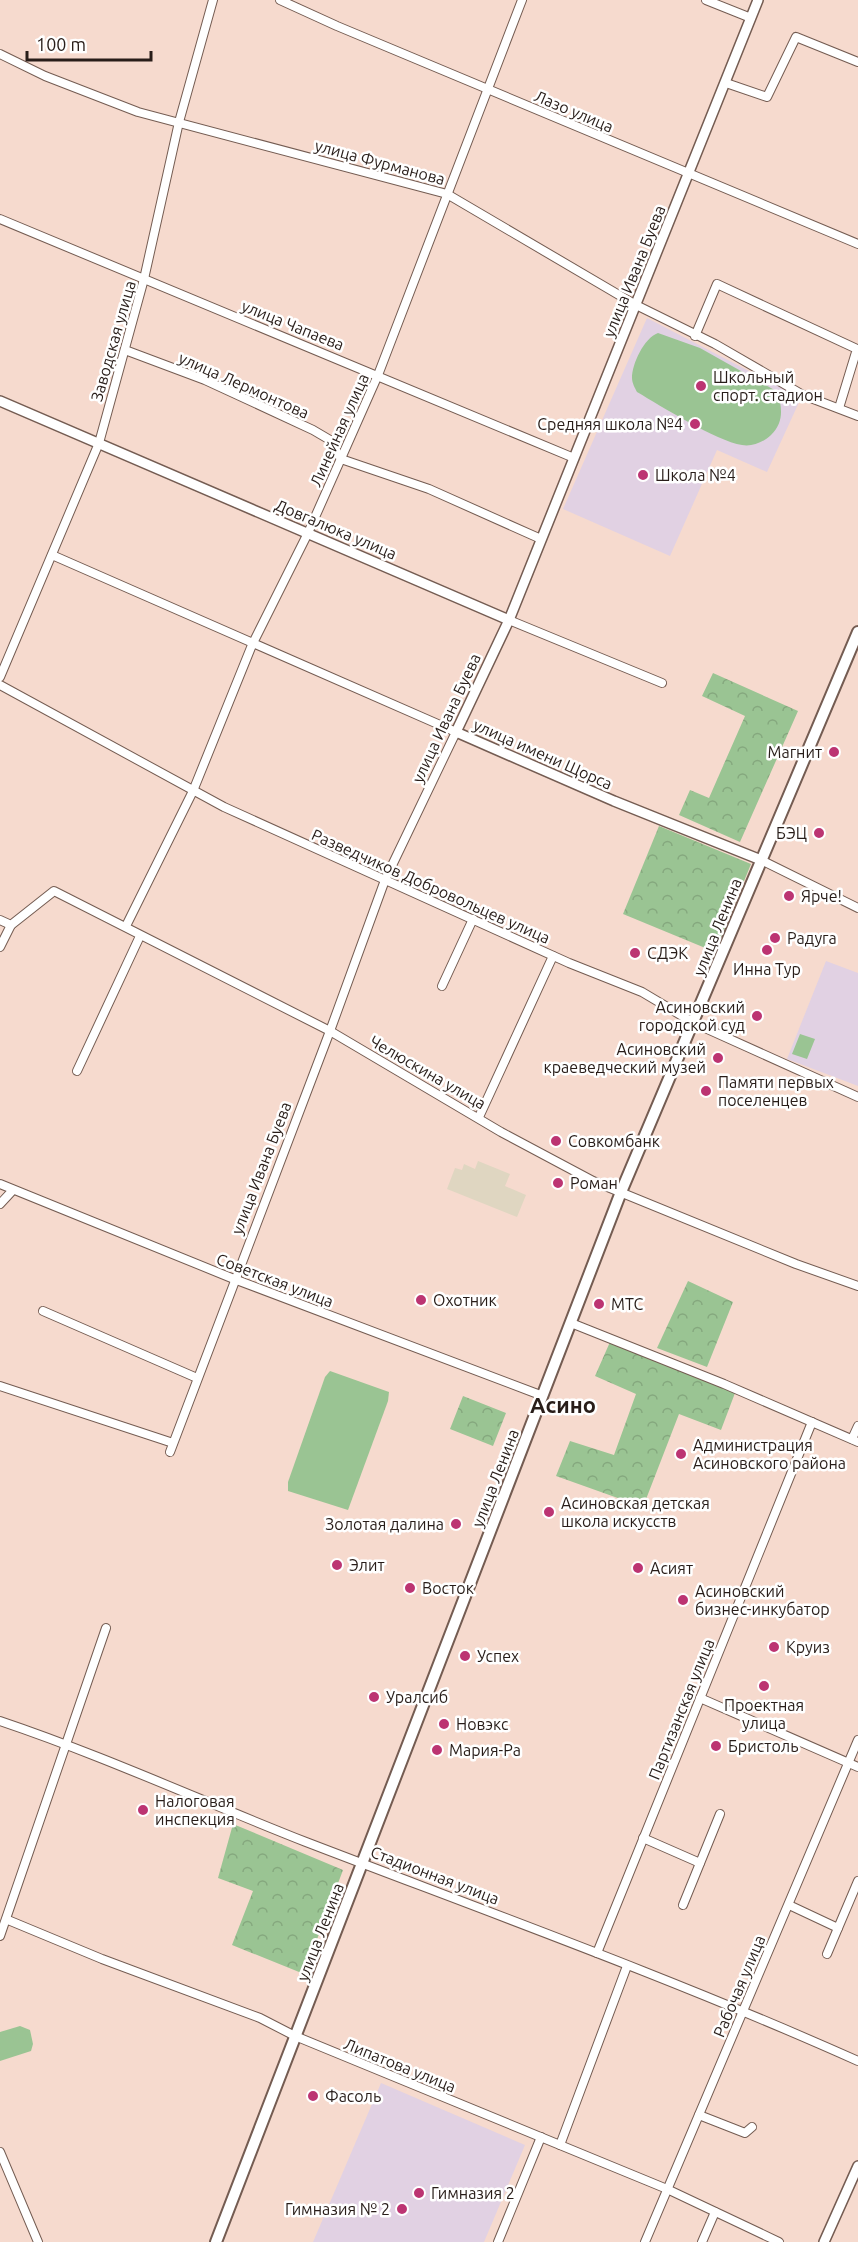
<svg xmlns="http://www.w3.org/2000/svg" width="858" height="2242" font-family="Ubuntu,sans-serif">
	<defs>
		<pattern id="forest-crowns" width="20" height="18" patternUnits="userSpaceOnUse" patternTransform="scale(1.5)"><rect width="20" height="18" fill="#9ac493"/><path d="M2 6a3 3 0 1 1 6 0M12 15a3 3 0 1 1 6 0" fill="none" stroke="#85a87e"/></pattern>
	</defs>
	<rect width="100%" height="100%" fill="#f6dace"/>
	<!-- commercial -->
	<polygon fill="#dfd6c1" points="478,1161 510,1174 505,1186 526,1195 517,1217 447,1189 455,1168 462,1170 464,1164 475,1169"/>
	<!-- education -->
	<g fill="#e1d1e3">
		<polygon points="647,318 801,398 767,472 717,450 670,556 563,509"/>
		<polygon points="826,961 858,973 858,1086 787,1059"/>
		<polygon points="381,2083 525,2145 484,2242 313,2242"/>
	</g>
	<!-- forest -->
	<g fill="url(#forest-crowns)">
		<polygon points="713,673 798,711 740,842 679,815 690,790 709,798 745,716 702,696"/>
		<polygon points="659,826 751,864 715,952 623,914"/>
		<polygon points="688,1281 733,1302 707,1367 657,1348"/>
		<polygon points="610,1342 735,1393 721,1430 679,1414 643,1507 556,1476 570,1441 614,1455 636,1394 595,1376"/>
		<polygon points="463,1396 506,1413 493,1446 450,1429"/>
		<polygon points="233,1824 343,1870 304,1974 232,1945 253,1891 218,1878"/>
	</g>
	<!-- pitch -->
	<g fill="#9ac493">
		<path d="M658,333l42,15 78,44c4,17 6,30 -7,43 -7,7 -19,12 -29,10 -26,-4 -81,-39 -105,-53 -2,-4 -5,-9 -5,-14 0,-14 12,-40 26,-45z"/>
		<polygon points="800,1034 815,1039 807,1059 792,1054"/>
		<polygon points="330,1371 389,1392 388,1401 348,1510 288,1491 288,1482 325,1377"/>
		<polygon points="20,2026 30,2030 33,2044 31,2051 0,2061 0,2032"/>
	</g>
	<g fill="none" stroke-linecap="round" stroke-linejoin="round">
		<defs>
			<g id="minor">
				<polyline points="280,0 337,26 858,244"/>
				<polyline points="706,0 751,18"/>
				<polyline points="0,54 45,76 138,112 447,194 636,305 715,344 803,395 858,416"/>
				<polyline points="726,83 767,97 796,37 858,62"/>
				<polyline points="0,219 574,458"/>
				<polyline points="695,336 717,284 857,349 839,408"/>
				<polyline points="125,350 205,380 313,430 330,440 341,459 429,489 541,539"/>
				<polyline points="52,555 456,732 385,880 330,1031 170,1452"/>
				<polyline points="509,620 662,683"/>
				<polyline points="0,677 99,443 144,279 179,122 213,0"/>
				<polyline points="0,685 224,807 569,963 642,992 694,1023 858,1097"/>
				<polyline points="761,860 858,908"/>
				<polyline points="0,920 11,925 54,891 330,1031 501,1132 593,1181 796,1264 858,1286"/>
				<polyline points="126,926 193,791 252,645 308,533 378,375 522,0"/>
				<polyline points="0,947 11,925"/>
				<polyline points="442,986 473,919"/>
				<polyline points="77,1071 140,936"/>
				<polyline points="479,1117 553,956"/>
				<polyline points="0,1184 234,1279 543,1396"/>
				<polyline points="0,1204 13,1190"/>
				<polyline points="43,1311 197,1378"/>
				<polyline points="571,1323 724,1384 858,1442"/>
				<polyline points="0,1386 173,1443"/>
				<polyline points="852,1439 858,1426"/>
				<polyline points="700,1698 858,1767"/>
				<path d="M0,1721c104,35 204,81 306,121 185,71 371,138 552,219"/>
				<polyline points="643,1838 700,1863"/>
				<polyline points="683,1905 720,1814"/>
				<polyline points="789,1905 838,1928"/>
				<polyline points="8,1920 102,1959 260,2018 295,2036 667,2189 779,2242"/>
				<polyline points="0,1936 106,1628"/>
				<polyline points="597,1953 812,1422"/>
				<polyline points="827,1954 858,1881"/>
				<polyline points="699,2115 745,2133 752,2127"/>
				<polyline points="560,2145 627,1966"/>
				<polyline points="0,2152 38,2242"/>
				<polyline points="498,2242 541,2137"/>
				<polyline points="645,2242 858,1740"/>
				<polyline points="702,2242 715,2212"/>
			</g>
			<g id="tertiary">
				<polyline points="758,0 509,620 456,732 614,801 761,860"/>
				<polyline points="0,401 509,620"/>
				<polyline points="824,2242 858,2166"/>
			</g>
			<polyline id="secondary" points="216,2242 621,1192 858,632"/>
		</defs>
		<!-- minor casing -->
		<use href="#minor" stroke="#745c52" stroke-width="10"/>
		<!-- tertiary casing -->
		<use href="#tertiary" stroke="#745c52" stroke-width="12"/>
		<!-- secondary casing -->
		<use href="#secondary" stroke="#745c52" stroke-width="14"/>
		<!-- minor -->
		<use href="#minor" stroke="#fff" stroke-width="8"/>
		<!-- tertiary -->
		<use href="#tertiary" stroke="#fff" stroke-width="9"/>
		<!-- secondary -->
		<use href="#secondary" stroke="#fff" stroke-width="10"/>
	</g>
	<!-- markers -->
	<g fill="#bc3472" stroke="#fff" stroke-width="2">
		<circle cx="701" cy="386" r="6"/>
		<circle cx="695" cy="424" r="6"/>
		<circle cx="643" cy="475" r="6"/>
		<circle cx="834" cy="752" r="6"/>
		<circle cx="819" cy="833" r="6"/>
		<circle cx="789" cy="896" r="6"/>
		<circle cx="775" cy="938" r="6"/>
		<circle cx="767" cy="950" r="6"/>
		<circle cx="635" cy="953" r="6"/>
		<circle cx="757" cy="1016" r="6"/>
		<circle cx="718" cy="1058" r="6"/>
		<circle cx="706" cy="1091" r="6"/>
		<circle cx="556" cy="1141" r="6"/>
		<circle cx="558" cy="1183" r="6"/>
		<circle cx="421" cy="1300" r="6"/>
		<circle cx="599" cy="1304" r="6"/>
		<circle cx="681" cy="1454" r="6"/>
		<circle cx="549" cy="1512" r="6"/>
		<circle cx="456" cy="1524" r="6"/>
		<circle cx="337" cy="1565" r="6"/>
		<circle cx="638" cy="1568" r="6"/>
		<circle cx="410" cy="1588" r="6"/>
		<circle cx="683" cy="1600" r="6"/>
		<circle cx="774" cy="1647" r="6"/>
		<circle cx="465" cy="1656" r="6"/>
		<circle cx="764" cy="1686" r="6"/>
		<circle cx="374" cy="1697" r="6"/>
		<circle cx="444" cy="1724" r="6"/>
		<circle cx="716" cy="1746" r="6"/>
		<circle cx="437" cy="1750" r="6"/>
		<circle cx="143" cy="1810" r="6"/>
		<circle cx="313" cy="2096" r="6"/>
		<circle cx="419" cy="2193" r="6"/>
		<circle cx="402" cy="2209" r="6"/>
	</g>
	<g text-anchor="middle" dominant-baseline="central" stroke-width="5" stroke-linejoin="round" paint-order="stroke">
		<!-- street labels -->
		<g font-size="16" fill="#281d19" stroke="#fff">
			<text transform="translate(574 111) rotate(23)">Лазо улица</text>
			<text transform="translate(380 162) rotate(15)">улица Фурманова</text>
			<text transform="translate(634 271) rotate(-68)">улица Ивана Буева</text>
			<text transform="translate(293 325) rotate(22)">улица Чапаева</text>
			<text transform="translate(113 341) rotate(-74)">Заводская улица</text>
			<text transform="translate(244 385) rotate(24)">улица Лермонтова</text>
			<text transform="translate(339 430) rotate(-66)">Линейная улица</text>
			<text transform="translate(336 529) rotate(23)">Довгалюка улица</text>
			<text transform="translate(446 718) rotate(-65)">улица Ивана Буева</text>
			<text transform="translate(543 754) rotate(24)">улица имени Щорса</text>
			<text transform="translate(431 886) rotate(24)">Разведчиков Добровольцев улица</text>
			<text transform="translate(717 927) rotate(-68)">улица Ленина</text>
			<text transform="translate(428 1072) rotate(30)">Челюскина улица</text>
			<text transform="translate(261 1168) rotate(-69)">улица Ивана Буева</text>
			<text transform="translate(275 1280) rotate(21)">Советская улица</text>
			<text transform="translate(495 1478) rotate(-69)">улица Ленина</text>
			<text transform="translate(681 1709) rotate(-68)">Партизанская улица</text>
			<text transform="translate(435 1875) rotate(21)">Стадионная улица</text>
			<text transform="translate(320 1932) rotate(-69)">улица Ленина</text>
			<text transform="translate(739 1986) rotate(-67)">Рабочая улица</text>
			<text transform="translate(400 2065) rotate(22)">Липатова улица</text>
		</g>
		<!-- poi labels -->
		<g font-size="16" fill="#281d19" stroke="#fff" text-anchor="start">
			<text x="713" y="377">Школьный<tspan x="713" dy="18">спорт. стадион</tspan></text>
			<text x="683" y="424" text-anchor="end">Средняя школа №4</text>
			<text x="655" y="475">Школа №4</text>
			<text x="822" y="752" text-anchor="end">Магнит</text>
			<text x="807" y="833" text-anchor="end">БЭЦ</text>
			<text x="801" y="896">Ярче!</text>
			<text x="787" y="938">Радуга</text>
			<text x="647" y="953">СДЭК</text>
			<text x="767" y="969" text-anchor="middle">Инна Тур</text>
			<text x="745" y="1007" text-anchor="end">Асиновский<tspan x="745" dy="18">городской суд</tspan></text>
			<text x="706" y="1049" text-anchor="end">Асиновский<tspan x="706" dy="18">краеведческий музей</tspan></text>
			<text x="718" y="1082">Памяти первых<tspan x="718" dy="18">поселенцев</tspan></text>
			<text x="568" y="1141">Совкомбанк</text>
			<text x="570" y="1183">Роман</text>
			<text x="433" y="1300">Охотник</text>
			<text x="611" y="1304">МТС</text>
			<text x="693" y="1445">Администрация<tspan x="693" dy="18">Асиновского района</tspan></text>
			<text x="561" y="1503">Асиновская детская<tspan x="561" dy="18">школа искусств</tspan></text>
			<text x="444" y="1524" text-anchor="end">Золотая далина</text>
			<text x="349" y="1565">Элит</text>
			<text x="650" y="1568">Асият</text>
			<text x="422" y="1588">Восток</text>
			<text x="695" y="1591">Асиновский<tspan x="695" dy="18">бизнес-инкубатор</tspan></text>
			<text x="786" y="1647">Круиз</text>
			<text x="477" y="1656">Успех</text>
			<text x="386" y="1697">Уралсиб</text>
			<text x="764" y="1705" text-anchor="middle">Проектная<tspan x="764" dy="18">улица</tspan></text>
			<text x="456" y="1724">Новэкс</text>
			<text x="728" y="1746">Бристоль</text>
			<text x="449" y="1750">Мария-Ра</text>
			<text x="155" y="1801">Налоговая<tspan x="155" dy="18">инспекция</tspan></text>
			<text x="325" y="2096">Фасоль</text>
			<text x="431" y="2193">Гимназия 2</text>
			<text x="390" y="2209" text-anchor="end">Гимназия № 2</text>
		</g>
		<!-- district labels -->
		<g font-size="22" font-weight="bold" fill="#281d19" stroke="#fff">
			<text x="563" y="1404">Асино</text>
		</g>
	</g>
	<!-- scale -->
	<path d="M27 51v9h124v-9" fill="none" stroke="#281d19" stroke-width="3"/>
	<text x="36" y="51" font-size="18" fill="#281d19" stroke="#ffffff" stroke-width="4.5" paint-order="stroke">100 m</text>
</svg>
